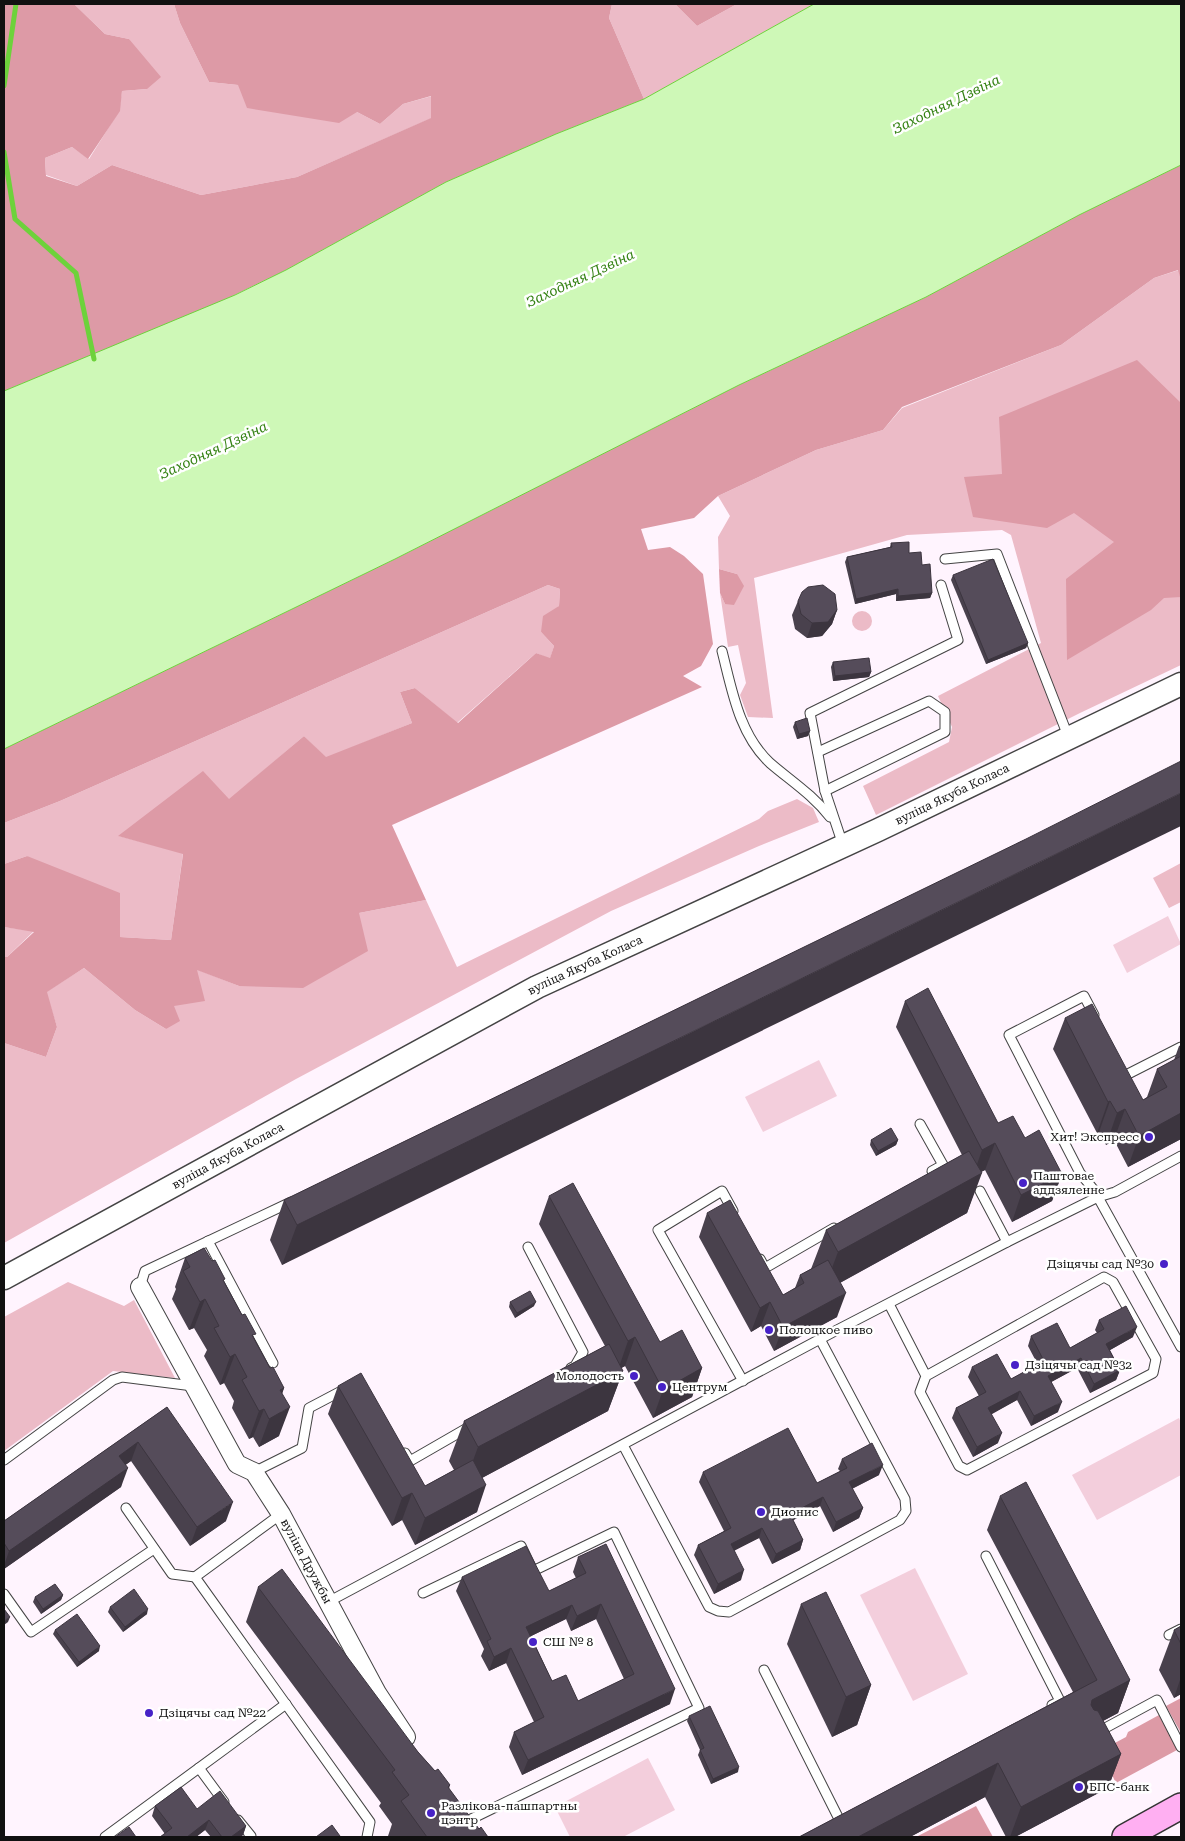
<svg xmlns="http://www.w3.org/2000/svg" width="1185" height="1841" font-family="'Roboto Serif',serif">
	<rect width="100%" height="100%" fill="#fff4fe"/>
	<!-- green -->
	<g fill="#ecbbc7">
		<polygon points="74,4 174,4 180,23 209,82 238,85 357,112 380,124 403,104 432,96 432,118 297,177 201,195 112,165 77,186 46,175 45,158 72,147 89,159 119,111 122,91 147,89 129,39 105,34"/>
		<polygon points="612,4 675,4 697,26 737,4 814,4 644,99 609,18"/>
		<polygon points="1179,270 1181,280 1181,665 1080,713 876,815 863,786 949,742 952,727 938,696 1041,643 1011,535 1002,530 907,535 754,578 773,718 748,717 740,695 746,683 738,645 728,647 720,593 725,604 737,574 719,569 718,537 730,516 718,496 816,450 883,430 902,408 1061,345 1154,278"/>
		<polygon points="548,585 560,589 559,606 541,632 554,646 550,659 536,653 457,723 415,688 400,692 412,723 326,758 304,736 229,800 119,836 183,853 171,940 120,937 27,856 4,864 4,823 60,801"/>
		<circle cx="862" cy="621" r="10"/>
		<polygon points="797,799 813,808 819,822 759,846 611,911 296,1079 4,1243 4,1043 46,1057 57,1027 46,992 84,968 135,1010 166,1029 173,1006 196,969 239,986 359,913 426,900 457,967 759,819 768,811"/>
		<polygon points="1181,863 1181,902 1169,908 1153,878"/>
		<polygon points="4,927 34,931 7,957 4,957"/>
		<polygon points="68,1282 124,1306 134,1300 175,1378 113,1371 4,1451 4,1317"/>
	</g>
	<!-- forest -->
	<g fill="#dd9aa6">
		<polygon points="4,4 74,4 105,34 129,39 161,77 147,89 122,91 120,111 88,159 72,147 45,158 46,176 77,186 112,165 201,195 297,177 431,118 431,96 403,104 380,124 357,112 339,123 247,108 238,85 209,82 180,23 174,4 612,4 609,18 644,99 556,134 446,182 286,270 212,306 4,391"/>
		<polygon points="675,4 737,4 697,26"/>
		<polygon points="1181,165 1181,280 1178,270 1154,278 1061,345 902,407 883,430 816,450 718,496 694,518 641,529 648,550 670,547 684,556 703,574 713,644 701,666 683,676 702,687 392,825 426,900 359,913 368,951 303,988 239,986 197,970 205,1001 174,1006 180,1021 166,1029 135,1010 84,968 47,992 57,1027 46,1057 4,1043 4,957 7,957 34,932 4,927 4,864 27,856 120,893 120,937 171,940 183,854 118,836 203,771 229,799 304,736 326,757 412,723 400,692 415,688 458,723 536,653 550,658 554,646 541,632 543,616 559,606 560,589 548,585 60,801 4,823 4,749 395,559 739,385 926,297 1079,215"/>
		<polygon points="1137,360 1181,403 1181,597 1164,598 1151,610 1067,660 1066,579 1114,542 1074,513 1047,528 973,517 964,477 1002,474 999,417"/>
		<polygon points="719,569 737,574 744,586 734,605 725,604 720,593"/>
		<polygon points="1181,1698 1181,1733 1166,1706"/>
		<polygon points="1159,1715 1177,1750 1116,1783 1100,1751 1126,1737 1128,1732"/>
		<polygon points="976,1806 993,1837 916,1837"/>
	</g>
	<!-- pitch -->
	<g fill="#f3cedc">
		<polygon points="1168,916 1181,944 1127,973 1113,945"/>
		<polygon points="819,1060 837,1096 763,1132 745,1097"/>
		<polygon points="1179,1418 1181,1423 1181,1475 1097,1520 1072,1475"/>
		<polygon points="915,1568 968,1674 913,1701 860,1595"/>
		<polygon points="648,1758 675,1810 623,1837 570,1837 555,1807"/>
	</g>
	<!-- water -->
	<polygon fill="#cef8b7" stroke="#6dd23b" points="814,4 1181,4 1181,165 1079,215 926,297 739,385 395,559 4,749 4,391 235,295 286,270 446,182 556,134 644,99"/>
	<g fill="none" stroke-linecap="round" stroke-linejoin="round">
		<!-- stream -->
		<g stroke="#6dd23b" stroke-width="5">
			<polyline points="4,86 16,4"/>
			<polyline points="4,152 15,219 76,273 94,359"/>
		</g>
		<defs>
			<g id="service">
				<polyline points="945,559 997,554 1068,736"/>
				<path d="M722,651c10,39 17,83 48,112 21,18 43,32 60,54"/>
				<polyline points="818,752 929,701 945,712 945,732 825,791"/>
				<polyline points="843,845 825,791 810,713 958,640 941,585"/>
				<polyline points="1094,1015 1084,996 1009,1035 1080,1173 1094,1190 1181,1347"/>
				<polyline points="1126,1075 1181,1047"/>
				<polyline points="920,1124 943,1165 932,1171"/>
				<polyline points="980,1191 1007,1242"/>
				<polyline points="733,1211 722,1191 658,1230 743,1381"/>
				<polyline points="208,1241 273,1363"/>
				<polyline points="528,1247 583,1352 575,1366 571,1368"/>
				<polyline points="760,1259 765,1268 834,1228"/>
				<polyline points="140,1287 145,1271 291,1202"/>
				<polyline points="889,1304 926,1376 920,1392 959,1466 967,1470 1153,1373 1156,1359 1113,1282 1104,1277 926,1376"/>
				<polyline points="623,1445 709,1607 718,1611 729,1612 900,1520 906,1511 905,1499 820,1339"/>
				<polyline points="405,1453 410,1461 469,1427"/>
				<polyline points="4,1460 113,1380 122,1377 193,1386"/>
				<polyline points="254,1472 302,1448 309,1408 345,1389"/>
				<polyline points="126,1508 172,1574 195,1577"/>
				<polyline points="281,1514 195,1577 370,1822 367,1837"/>
				<polyline points="986,1556 1060,1701 1052,1705"/>
				<polyline points="423,1593 521,1546 533,1571 614,1532 699,1708 463,1823"/>
				<polyline points="4,1594 31,1632 154,1549"/>
				<polyline points="328,1602 837,1330 1007,1242 1098,1197 1115,1192 1181,1156"/>
				<polyline points="1169,1635 1181,1629"/>
				<polyline points="764,1670 839,1819"/>
				<polyline points="1096,1733 1157,1700 1181,1747"/>
				<polyline points="199,1768 224,1802"/>
				<polyline points="238,1820 251,1836 249,1837"/>
				<polyline points="105,1837 286,1704"/>
			</g>
			<g id="minor">
				<path id="s1" d="M140,1287l97,177 17,8 27,42 96,179 29,44"/>
			</g>
			<g id="tertiary">
				<path id="s2" d="M4,1278l533,-291 341,-157 303,-146"/>
			</g>
			<polyline id="secondary" points="1125,1837 1181,1806"/>
		</defs>
		<!-- service casing -->
		<use href="#service" stroke="#444" stroke-width="11"/>
		<!-- minor casing -->
		<use href="#minor" stroke="#444" stroke-width="20"/>
		<!-- tertiary casing -->
		<use href="#tertiary" stroke="#444" stroke-width="25"/>
		<!-- secondary casing -->
		<use href="#secondary" stroke="#333" stroke-width="28"/>
		<!-- service -->
		<use href="#service" stroke="#fff" stroke-width="9"/>
		<!-- minor -->
		<use href="#minor" stroke="#fff" stroke-width="18"/>
		<!-- tertiary -->
		<use href="#tertiary" stroke="#fff" stroke-width="22"/>
		<!-- secondary -->
		<use href="#secondary" stroke="#ffaff2" stroke-width="25"/>
	</g>
	<!-- wall -->
	<g fill="#49414d" fill-rule="evenodd">
		<polygon points="891,543 909,553 922,565 932,593 930,598 896,601 896,594 855,604 845,562 847,557 890,547"/>
		<polygon points="953,575 1028,643 1026,648 986,664 951,580"/>
		<polygon points="798,601 837,610 832,624 822,636 807,638 795,629 792,615"/>
		<polygon points="833,662 871,672 869,677 833,681 831,667"/>
		<polygon points="795,722 810,731 808,736 797,739 793,727"/>
		<polygon points="1026,839 282,1265 270,1240 284,1200"/>
		<polygon points="905,1001 998,1123 1025,1138 1062,1174 1052,1201 1012,1222 985,1170 981,1172 967,1213 840,1283 837,1317 774,1351 761,1326 751,1332 699,1237 707,1213 783,1295 795,1288 800,1275 811,1269 826,1230 962,1155 896,1027"/>
		<polygon points="1065,1018 1143,1100 1147,1097 1157,1069 1174,1060 1179,1046 1181,1045 1181,1139 1128,1167 1114,1140 1106,1145 1099,1132 1097,1133 1053,1049"/>
		<polygon points="871,1140 898,1140 896,1145 876,1156 870,1145"/>
		<polygon points="549,1196 660,1342 702,1368 692,1397 653,1418 625,1366 621,1368 623,1371 608,1411 482,1478 477,1512 415,1545 402,1520 392,1526 328,1414 338,1386 425,1486 454,1470 449,1461 464,1421 605,1346 539,1224"/>
		<polygon points="185,1258 224,1282 270,1368 284,1388 282,1394 279,1436 259,1447 253,1437 249,1439 232,1408 234,1401 224,1383 220,1385 204,1356 207,1350 194,1328 189,1330 172,1299 176,1289 175,1287"/>
		<polygon points="510,1302 534,1306 515,1318 509,1307"/>
		<polygon points="1099,1320 1133,1337 1110,1350 1120,1370 1116,1380 1090,1393 1077,1368 1051,1382 1058,1412 1031,1426 1017,1400 991,1414 998,1443 973,1457 952,1418 956,1408 979,1396 968,1377 972,1367 1011,1379 1038,1365 1028,1346 1031,1336 1070,1348 1097,1333 1095,1330"/>
		<polygon points="167,1407 226,1521 190,1546 131,1461 125,1465 121,1487 4,1569 4,1521"/>
		<polygon points="842,1459 879,1475 852,1489 863,1508 859,1518 833,1532 820,1506 793,1520 803,1540 800,1550 772,1564 759,1538 734,1550 741,1580 714,1594 694,1555 698,1545 724,1531 699,1482 703,1472 817,1483 840,1471 838,1469"/>
		<polygon points="1000,1496 1130,1680 1118,1713 1103,1721 1121,1754 1108,1788 1015,1837 1006,1837 985,1797 910,1837 799,1837 1073,1692 987,1530"/>
		<path d="M578,1557l92,147 -148,71 -13,-28 5,-15 20,-10 -28,-59 -17,8 -8,-15 3,-7 -28,-58 6,-14 87,14 27,-13 -3,-6zM566,1619l5,12 25,-12 28,60 -46,22 -26,-20 -21,-45z"/>
		<polygon points="258,1587 418,1752 435,1771 450,1785 449,1789 479,1829 488,1837 389,1837 388,1836 392,1824 379,1806 381,1803 246,1622"/>
		<polygon points="63,1595 61,1600 41,1614 33,1602 35,1597"/>
		<polygon points="801,1604 871,1685 857,1725 832,1737 787,1644"/>
		<polygon points="110,1607 147,1614 123,1632 108,1612"/>
		<polygon points="1181,1626 1181,1694 1174,1698 1159,1670 1174,1630"/>
		<polygon points="55,1630 99,1651 77,1667 53,1634"/>
		<polygon points="689,1716 738,1772 711,1784 698,1755 700,1750 687,1721"/>
		<polygon points="155,1806 197,1809 246,1826 243,1835 240,1837 211,1837 205,1830 196,1837 160,1837 165,1834 152,1816"/>
	</g>
	<!-- shaded-wall -->
	<g fill="#3c353f">
		<polygon points="898,589 896,594 855,604 856,599"/>
		<polygon points="932,593 930,598 896,601 898,596"/>
		<polygon points="837,610 832,624 822,636 807,638 812,623"/>
		<polygon points="1028,643 1026,648 986,664 988,660"/>
		<polygon points="871,672 869,677 833,681 835,676"/>
		<polygon points="810,731 808,736 797,739 799,734"/>
		<polygon points="1181,793 1181,826 282,1265 297,1225"/>
		<polygon points="1110,1101 1099,1132 1097,1133 1108,1102"/>
		<polygon points="1125,1109 1114,1140 1106,1145 1117,1113"/>
		<polygon points="1181,1113 1181,1139 1128,1167 1139,1136"/>
		<polygon points="898,1140 896,1145 876,1156 878,1151"/>
		<polygon points="995,1143 985,1170 973,1176 982,1150"/>
		<polygon points="982,1173 967,1213 823,1292 838,1252"/>
		<polygon points="1062,1174 1052,1201 1012,1222 1021,1195"/>
		<polygon points="846,1293 837,1317 774,1351 783,1327"/>
		<polygon points="205,1299 194,1328 189,1330 200,1302"/>
		<polygon points="536,1302 534,1306 515,1318 517,1313"/>
		<polygon points="770,1302 761,1326 751,1332 760,1308"/>
		<polygon points="1137,1327 1133,1337 1103,1354 1106,1344"/>
		<polygon points="635,1337 625,1366 618,1370 628,1341"/>
		<polygon points="235,1354 224,1383 220,1385 230,1357"/>
		<polygon points="1081,1358 1077,1368 1044,1386 1048,1376"/>
		<polygon points="702,1368 692,1397 653,1418 663,1390"/>
		<polygon points="1120,1370 1116,1380 1090,1393 1094,1384"/>
		<polygon points="623,1371 608,1411 463,1488 478,1447"/>
		<polygon points="284,1388 274,1416 290,1407 279,1436 259,1447 280,1390"/>
		<polygon points="1020,1391 1017,1400 985,1418 988,1408"/>
		<polygon points="1062,1402 1058,1412 1031,1426 1034,1416"/>
		<polygon points="264,1409 253,1437 249,1439 259,1411"/>
		<polygon points="1002,1433 998,1443 973,1457 977,1447"/>
		<polygon points="138,1442 131,1461 112,1475 119,1456"/>
		<polygon points="883,1465 879,1475 845,1492 849,1482"/>
		<polygon points="128,1468 121,1487 4,1569 4,1566 9,1551"/>
		<polygon points="486,1485 477,1512 415,1545 425,1518"/>
		<polygon points="412,1493 402,1520 392,1526 402,1498"/>
		<polygon points="823,1497 820,1506 786,1524 790,1514"/>
		<polygon points="233,1502 226,1521 190,1546 197,1527"/>
		<polygon points="863,1508 859,1518 833,1532 836,1522"/>
		<polygon points="762,1528 759,1538 728,1554 731,1544"/>
		<polygon points="803,1540 800,1550 772,1564 776,1554"/>
		<polygon points="744,1570 741,1580 714,1594 718,1584"/>
		<polygon points="63,1595 61,1600 41,1614 43,1609"/>
		<polygon points="601,1604 596,1619 571,1631 577,1616"/>
		<polygon points="572,1605 566,1619 521,1641 526,1627"/>
		<polygon points="148,1609 147,1614 123,1632 125,1627"/>
		<polygon points="10,1617 8,1622 4,1625 4,1621"/>
		<polygon points="100,1646 99,1651 77,1667 79,1662"/>
		<polygon points="511,1648 506,1663 489,1671 494,1657"/>
		<polygon points="1181,1677 1181,1694 1174,1698"/>
		<polygon points="1130,1680 1118,1713 1080,1733 1092,1700"/>
		<polygon points="871,1685 857,1725 832,1737 846,1697"/>
		<polygon points="675,1689 670,1704 522,1775 528,1760"/>
		<polygon points="1121,1754 1108,1788 1015,1837 1010,1837 1021,1807"/>
		<polygon points="998,1763 985,1797 910,1837 858,1837"/>
		<polygon points="739,1767 738,1772 711,1784 713,1779"/>
		<polygon points="209,1820 205,1830 196,1837 187,1837"/>
		<polygon points="246,1826 243,1835 240,1837 231,1837"/>
	</g>
	<!-- building -->
	<g fill="#554c5a" stroke="#3c353f" fill-rule="evenodd">
		<polygon points="909,542 909,553 921,552 922,565 930,564 932,593 898,596 898,589 856,599 847,557 892,547 891,543"/>
		<polygon points="993,559 1028,643 988,660 953,575"/>
		<polygon points="823,585 835,594 837,610 828,622 812,623 801,614 798,601 802,592 808,587"/>
		<polygon points="869,658 871,672 835,676 833,662"/>
		<polygon points="807,718 810,731 799,734 795,722"/>
		<polygon points="1181,761 1181,793 297,1225 284,1200 1026,839"/>
		<polygon points="928,988 998,1123 1013,1116 1025,1138 1039,1130 1062,1174 1021,1195 995,1143 982,1150 905,1001"/>
		<polygon points="1092,1004 1143,1100 1167,1087 1157,1069 1181,1056 1181,1113 1139,1136 1125,1109 1117,1113 1110,1101 1108,1102 1065,1018"/>
		<polygon points="891,1128 898,1140 878,1151 871,1140"/>
		<polygon points="969,1151 982,1173 838,1252 826,1230"/>
		<polygon points="573,1183 660,1342 682,1330 702,1368 663,1390 635,1337 628,1341 549,1196"/>
		<polygon points="730,1200 783,1295 804,1283 800,1275 828,1260 846,1293 783,1327 770,1302 760,1308 707,1213"/>
		<polygon points="204,1248 212,1261 215,1260 225,1279 223,1280 242,1315 245,1314 256,1334 252,1335 270,1368 273,1367 284,1388 280,1390 290,1407 269,1419 264,1409 259,1411 242,1380 247,1377 235,1354 230,1357 214,1328 219,1326 205,1299 200,1302 183,1271 190,1267 185,1258"/>
		<polygon points="530,1291 536,1302 517,1313 510,1302"/>
		<polygon points="1126,1306 1137,1327 1106,1344 1120,1370 1094,1384 1081,1358 1048,1376 1062,1402 1034,1416 1020,1391 988,1408 1002,1433 977,1447 956,1408 986,1392 972,1367 997,1354 1011,1379 1044,1361 1031,1336 1057,1323 1070,1348 1104,1329 1099,1320"/>
		<polygon points="609,1344 623,1371 478,1447 464,1421"/>
		<polygon points="361,1373 425,1486 473,1460 486,1485 425,1518 412,1493 402,1498 338,1386"/>
		<polygon points="167,1407 233,1502 197,1527 138,1442 119,1456 128,1468 9,1551 4,1543 4,1521"/>
		<polygon points="788,1428 817,1483 847,1468 842,1459 872,1443 883,1465 849,1482 863,1508 836,1522 823,1497 790,1514 803,1540 776,1554 762,1528 731,1544 744,1570 718,1584 698,1545 731,1528 703,1472"/>
		<polygon points="1026,1482 1130,1680 1092,1700 1091,1705 1094,1710 1098,1711 1121,1754 1021,1807 998,1763 858,1837 799,1837 1097,1680 1000,1496"/>
		<path d="M606,1544l69,145 -147,71 -14,-28 30,-15 -33,-69 -17,9 -7,-16 4,-2 -29,-62 64,-31 23,45 37,-18 -8,-16zM601,1604l33,70 -56,27 -12,-26 -14,6 -26,-54 46,-22 5,11z"/>
		<polygon points="282,1569 418,1752 435,1771 438,1769 450,1785 448,1787 479,1829 481,1827 488,1837 427,1837 401,1801 409,1795 392,1772 395,1770 258,1587"/>
		<polygon points="55,1584 63,1595 43,1609 35,1597"/>
		<polygon points="134,1589 148,1609 125,1627 110,1607"/>
		<polygon points="826,1592 871,1685 846,1697 801,1604"/>
		<polygon points="4,1609 10,1617 4,1621"/>
		<polygon points="77,1614 100,1646 79,1662 55,1630"/>
		<polygon points="1181,1626 1181,1644 1174,1630"/>
		<polygon points="710,1706 739,1767 713,1779 700,1750 704,1748 689,1716"/>
		<polygon points="181,1787 197,1809 220,1791 246,1826 231,1837 222,1837 209,1820 187,1837 160,1837 172,1828 155,1806"/>
		<polygon points="332,1825 340,1836 339,1837 316,1837"/>
		<polygon points="129,1827 136,1837 115,1837"/>
	</g>
	<!-- markers -->
	<g fill="#4722c7" stroke="#fff" stroke-width="2">
		<circle cx="1149" cy="1137" r="5"/>
		<circle cx="1023" cy="1183" r="5"/>
		<circle cx="1164" cy="1264" r="5"/>
		<circle cx="769" cy="1330" r="5"/>
		<circle cx="1015" cy="1365" r="5"/>
		<circle cx="634" cy="1376" r="5"/>
		<circle cx="662" cy="1387" r="5"/>
		<circle cx="761" cy="1512" r="5"/>
		<circle cx="533" cy="1642" r="5"/>
		<circle cx="149" cy="1713" r="5"/>
		<circle cx="1079" cy="1787" r="5"/>
		<circle cx="431" cy="1813" r="5"/>
	</g>
	<g text-anchor="middle" dominant-baseline="central" stroke-width="5" stroke-linejoin="round" paint-order="stroke">
		<!-- street labels -->
		<g font-size="12" fill="#111" stroke="#fff">
			<text stroke="none"><textPath href="#s2" startOffset="1065">вуліца Якуба Коласа</textPath></text>
			<text stroke="none"><textPath href="#s2" startOffset="660">вуліца Якуба Коласа</textPath></text>
			<text stroke="none"><textPath href="#s2" startOffset="255">вуліца Якуба Коласа</textPath></text>
			<text stroke="none"><textPath href="#s1" startOffset="324">вуліца Дружбы</textPath></text>
		</g>
		<!-- poi labels -->
		<g font-size="12" fill="#111" stroke="#fff" text-anchor="start">
			<text x="1139" y="1137" text-anchor="end">Хит! Экспресс</text>
			<text x="1033" y="1176">Паштовае<tspan x="1033" dy="14">аддзяленне</tspan></text>
			<text x="1154" y="1264" text-anchor="end">Дзіцячы сад №30</text>
			<text x="779" y="1330">Полоцкое пиво</text>
			<text x="1025" y="1365">Дзіцячы сад №32</text>
			<text x="624" y="1376" text-anchor="end">Молодость</text>
			<text x="672" y="1387">Центрум</text>
			<text x="771" y="1512">Дионис</text>
			<text x="543" y="1642">СШ № 8</text>
			<text x="159" y="1713">Дзіцячы сад №22</text>
			<text x="1089" y="1787">БПС-банк</text>
			<text x="441" y="1806">Разлікова-пашпартны<tspan x="441" dy="14">цэнтр</tspan></text>
		</g>
		<!-- water labels -->
		<g font-size="14" font-style="italic" fill="#348213" stroke="#fff">
			<text transform="translate(946 104) rotate(-26)">Заходняя Дзвіна</text>
			<text transform="translate(580 278) rotate(-25)">Заходняя Дзвіна</text>
			<text transform="translate(213 450) rotate(-25)">Заходняя Дзвіна</text>
		</g>
	</g>
	<!-- border -->
	<rect width="1185" height="1841" fill="none" stroke="#111111" stroke-width="10"/>
</svg>
